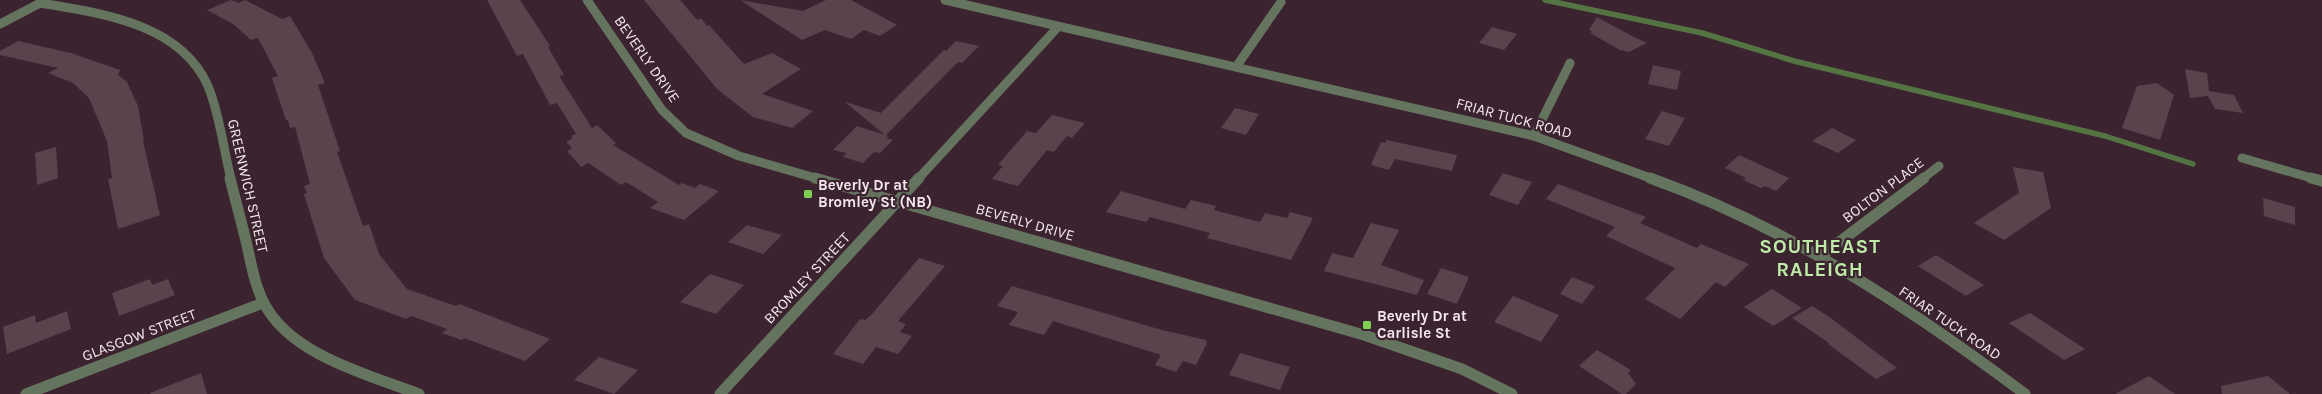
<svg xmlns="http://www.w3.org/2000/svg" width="2322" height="394" font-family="Karla,sans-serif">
	<rect width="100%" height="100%" fill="#3b242f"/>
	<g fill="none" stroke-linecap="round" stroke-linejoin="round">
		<!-- stream -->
		<polyline stroke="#547444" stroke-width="5.5" points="1545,0 1702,33 1794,61 2105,136 2193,164"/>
	</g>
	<!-- building -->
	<g fill="#5b424d">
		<polygon points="231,0 239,3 245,0 282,19 290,16 312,53 325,83 318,85 340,151 337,152 363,226 369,224 379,254 407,289 456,306 459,304 550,339 525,361 464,338 462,340 442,333 447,329 411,316 406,319 355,300 324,258 304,194 307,193 304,186 310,184 295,127 290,128 288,120 286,120 272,78 278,76 258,38 251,40 233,24 207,10"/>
		<polygon points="487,0 520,0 550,46 548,47 564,75 559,76 592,128 597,125 616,143 613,145 679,185 682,183 695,188 700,184 719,191 684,220 650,208 658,202 626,182 621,185 588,163 581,167 567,151 572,148 566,142 573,138 571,136 576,134 557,103 550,105 523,54 517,56"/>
		<polygon points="644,0 680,0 697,20 701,18 707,26 709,25 744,64 772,53 801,69 762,94 813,111 792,128 753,117 717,89"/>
		<polygon points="740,0 803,11 826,0 851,0 897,25 880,36 864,30 851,39 825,30 802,40"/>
		<polygon points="1597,17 1632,36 1647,43 1629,52 1620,50 1590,33 1593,32 1589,30"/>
		<polygon points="1492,27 1517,34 1504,50 1479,43"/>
		<polygon points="18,41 71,53 120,70 118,75 127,82 138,106 144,141 143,141 160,215 118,229 108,179 112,178 107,141 89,98 73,83 48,73 58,68 0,55 0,51"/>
		<polygon points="956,41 979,46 962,63 958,62 886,135 888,136 886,138 893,140 880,153 874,152 863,163 843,157 846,153 833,150 857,126 885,135 845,102 881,113 944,50 946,51"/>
		<polygon points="1653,65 1681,71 1677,90 1648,84"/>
		<polygon points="2185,69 2207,73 2209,91 2234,95 2243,113 2215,109 2208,96 2190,98"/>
		<polygon points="2157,83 2174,95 2160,140 2122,128 2137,86"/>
		<polygon points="1235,108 1259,114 1246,135 1221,128"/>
		<polygon points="1662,111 1685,118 1669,146 1645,139"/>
		<polygon points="1052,115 1085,123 1072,138 1067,136 1054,152 1047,150 1018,186 992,179 1003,166 998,165 1027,131 1036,133"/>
		<polygon points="1832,128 1856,140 1838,153 1812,141"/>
		<polygon points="1386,140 1457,155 1452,171 1395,159 1389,170 1371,165 1381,142 1386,143"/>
		<polygon points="56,147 58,178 37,185 35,153"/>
		<polygon points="1739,155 1789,178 1776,191 1765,186 1761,188 1743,180 1746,178 1725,168"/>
		<polygon points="2013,167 2043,172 2051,208 2004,240 1974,223 2019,193"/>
		<polygon points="1503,173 1532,182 1518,205 1489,195"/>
		<polygon points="1558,184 1646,217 1640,223 1697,248 1701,244 1749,264 1725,287 1716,282 1680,319 1645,299 1675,268 1606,236 1615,227 1546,199"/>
		<polygon points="1121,191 1185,209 1191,200 1216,206 1214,210 1260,222 1265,213 1287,218 1290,212 1313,218 1291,260 1207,238 1210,233 1150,217 1146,222 1106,212"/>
		<polygon points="2263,198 2295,207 2295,225 2264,216"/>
		<polygon points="1371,223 1399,230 1381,265 1424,280 1417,295 1324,271 1332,253 1353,258"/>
		<polygon points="747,225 782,235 763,254 728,242"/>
		<polygon points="1936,255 1984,285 1966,296 1918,266"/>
		<polygon points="919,258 945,266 898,321 906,324 900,332 912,336 898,354 876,347 863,364 833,354 860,319 865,320 872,314"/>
		<polygon points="1441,268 1469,277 1457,304 1427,294"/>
		<polygon points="710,274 744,285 716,314 680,302"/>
		<polygon points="1572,277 1595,286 1582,304 1560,294"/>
		<polygon points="150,279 152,285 168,279 175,295 119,316 112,293"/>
		<polygon points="1012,286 1162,330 1206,340 1207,343 1196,365 1183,361 1176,372 1155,365 1161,355 1053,321 1044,335 1009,325 1018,312 997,306"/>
		<polygon points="1772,289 1802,308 1773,326 1744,307"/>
		<polygon points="1513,296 1559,315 1541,342 1494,322"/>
		<polygon points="1812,306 1828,316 1897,368 1876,379 1828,344 1829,343 1792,318"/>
		<polygon points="67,311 71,329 7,354 3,327 35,315 36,323"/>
		<polygon points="2030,313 2085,349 2064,360 2009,323"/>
		<polygon points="1597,350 1631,370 1628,373 1636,384 1626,394 1622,394 1579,366"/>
		<polygon points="1240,353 1290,367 1280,390 1229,375"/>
		<polygon points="599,357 638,370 614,394 574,380"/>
		<polygon points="201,373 207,394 150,394 150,393"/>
		<polygon points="2149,376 2175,394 2115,394"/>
		<polygon points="2268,376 2290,394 2222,394 2221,386"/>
	</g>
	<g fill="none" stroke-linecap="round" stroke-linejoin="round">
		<!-- minor-far1 -->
		<g stroke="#65745f" stroke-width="9">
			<polyline points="945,0 1534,136 1653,179"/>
			<path d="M40,3c60,10 140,20 168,83 12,29 15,62 23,93"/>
			<polyline points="1236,67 1281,2"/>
			<polyline points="1534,136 1570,63"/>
			<polyline points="2242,158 2315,179"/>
			<polyline points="918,179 1057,28"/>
			<polyline points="1922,179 1939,166"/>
		</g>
		<!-- minor -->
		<g stroke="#65745f" stroke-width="11">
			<path d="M230,178c5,21 11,42 16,63 5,21 8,43 18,62 26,52 105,72 155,91"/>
			<path d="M1650,178c137,49 259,129 375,216"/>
			<polyline points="2311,178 2322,181"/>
			<polyline points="1821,256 1924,178"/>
			<polyline points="26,394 263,303"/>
			<polyline points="720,394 919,178"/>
		</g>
		<!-- tertiary-far1 -->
		<g stroke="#65745f" stroke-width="9">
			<polyline points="587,0 662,110 686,133 739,156 819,179"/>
			<polyline points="0,24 46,0"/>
		</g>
		<!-- tertiary -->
		<polyline stroke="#65745f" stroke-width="11" points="815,178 1364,335 1462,369 1512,394"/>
	</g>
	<!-- markers -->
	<g fill="#7fd052" stroke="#3b242f" stroke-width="2">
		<rect x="803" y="189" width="10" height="10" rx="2.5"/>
		<rect x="1362" y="320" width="10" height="10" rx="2.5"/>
	</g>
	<g text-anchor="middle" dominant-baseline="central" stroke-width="4.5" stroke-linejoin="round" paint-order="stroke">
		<!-- street labels -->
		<g font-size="15" fill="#f6e6ed" stroke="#3b242f">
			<text transform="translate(647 59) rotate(55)">BEVERLY DRIVE</text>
			<text transform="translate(1514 118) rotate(15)">FRIAR TUCK ROAD</text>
			<text transform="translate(248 186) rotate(77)">GREENWICH STREET</text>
			<text transform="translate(1883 190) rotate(-37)">BOLTON PLACE</text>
			<text transform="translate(1025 222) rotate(16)">BEVERLY DRIVE</text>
			<text transform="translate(807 278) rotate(-47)">BROMLEY STREET</text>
			<text transform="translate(1950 323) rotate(34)">FRIAR TUCK ROAD</text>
			<text transform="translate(139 335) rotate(-21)">GLASGOW STREET</text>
		</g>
		<!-- poi labels -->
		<g font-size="15" font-weight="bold" fill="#f6e6ed" stroke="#3b242f" text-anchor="start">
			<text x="818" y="185">Beverly Dr at<tspan x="818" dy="17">Bromley St (NB)</tspan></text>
			<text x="1377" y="316">Beverly Dr at<tspan x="1377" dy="17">Carlisle St</tspan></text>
		</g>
		<!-- district labels -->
		<g font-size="20" font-weight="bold" letter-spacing="1" fill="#beeba8" stroke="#3b242f">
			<text x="1820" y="246">SOUTHEAST<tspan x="1820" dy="23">RALEIGH</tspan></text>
		</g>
	</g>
</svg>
